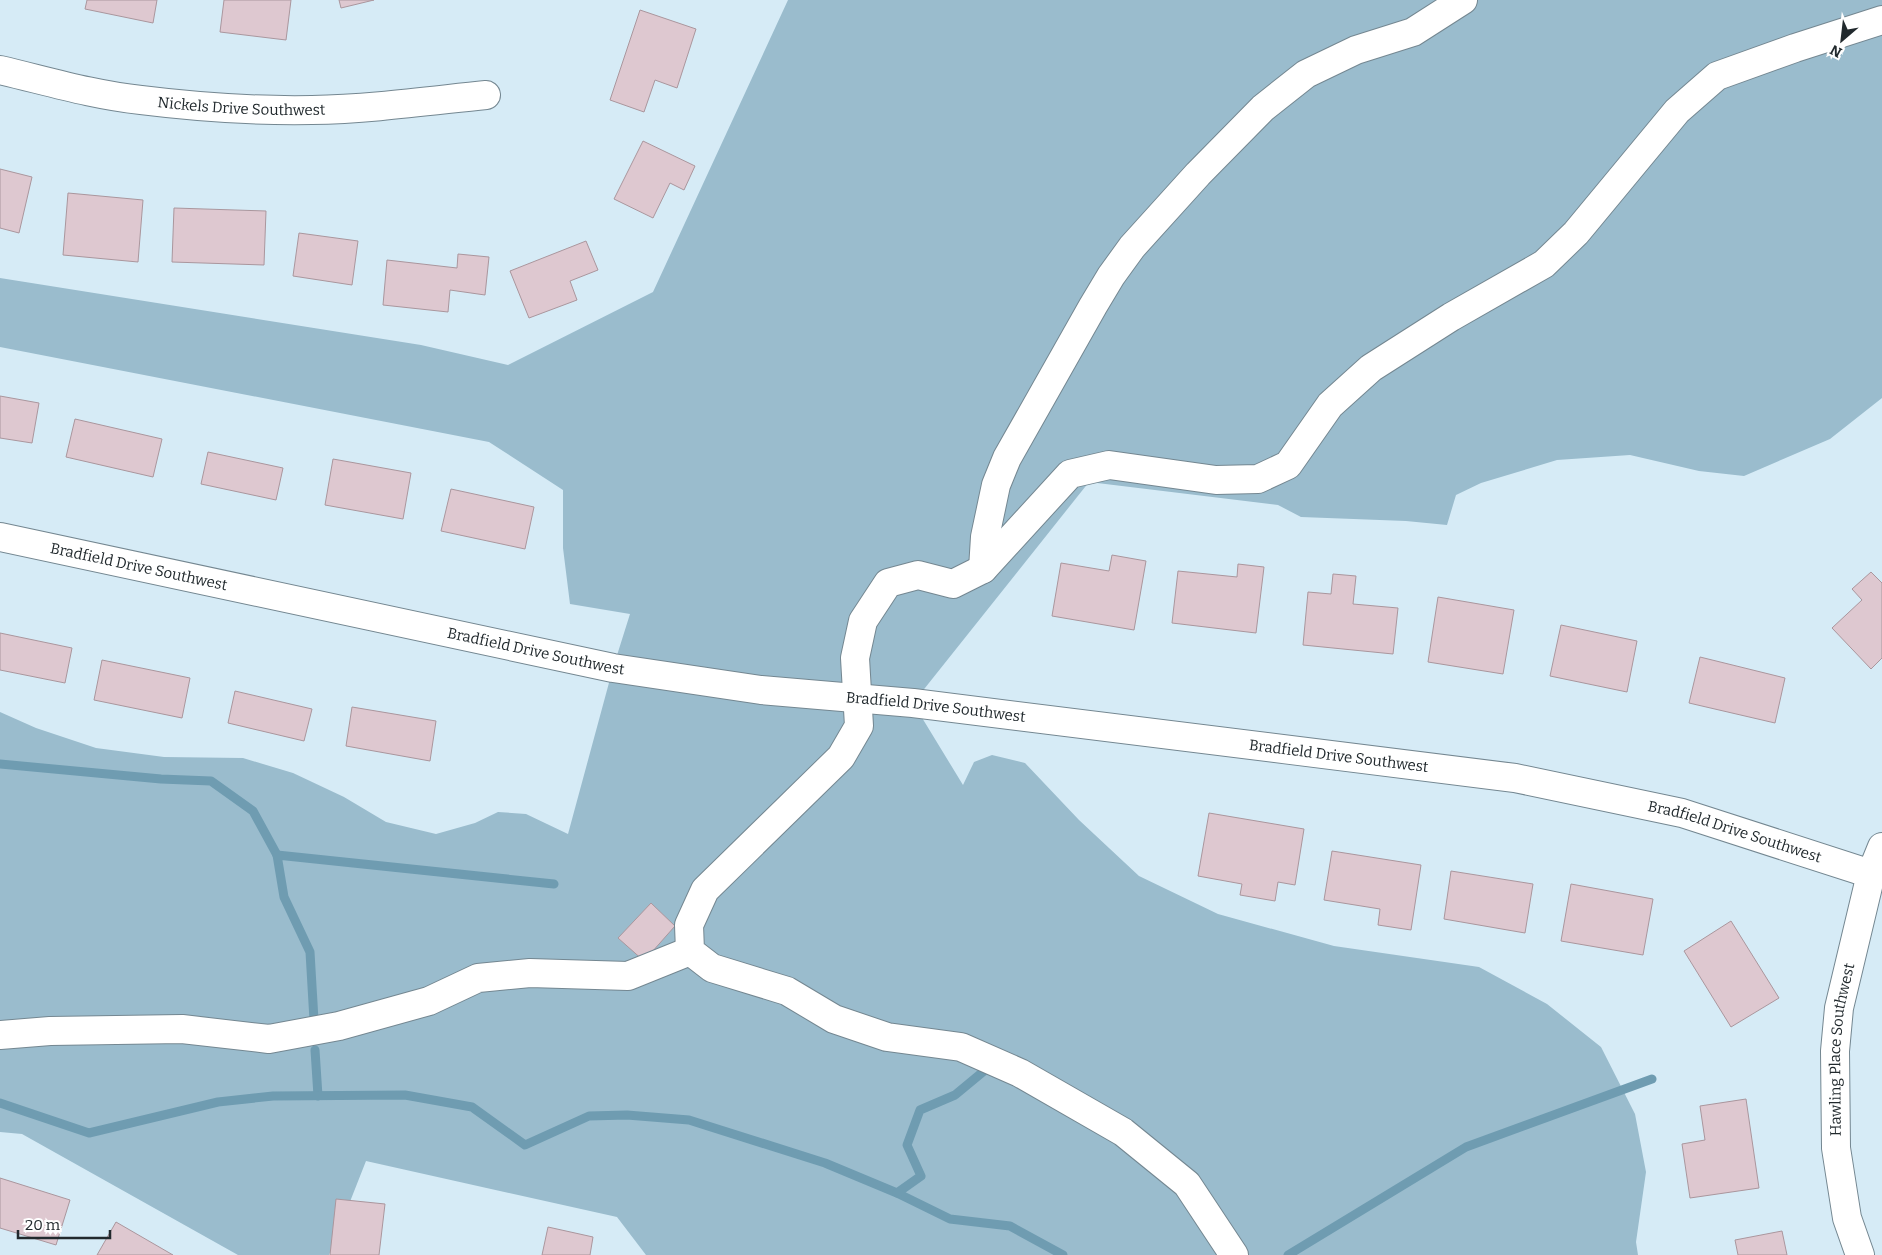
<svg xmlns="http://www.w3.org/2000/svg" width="1882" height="1255" font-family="Bitter,serif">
	<rect width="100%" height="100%" fill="#d6ebf6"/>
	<!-- green -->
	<polygon fill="#9abccd" points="788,0 1882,0 1882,398 1830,439 1744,476 1699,471 1630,455 1557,460 1481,483 1456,495 1447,525 1406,521 1301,517 1278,505 1089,482 913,703 963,785 974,762 992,755 1025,763 1079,820 1139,876 1218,914 1334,946 1479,967 1547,1004 1601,1047 1635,1114 1646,1172 1636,1242 1638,1255 646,1255 617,1217 366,1161 329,1255 238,1255 22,1134 0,1132 0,712 36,728 96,748 164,757 243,758 293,773 344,797 386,822 436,834 475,823 498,812 526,814 568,834 613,668 630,614 570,604 563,548 563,490 489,442 0,347 0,278 421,345 508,365 653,292"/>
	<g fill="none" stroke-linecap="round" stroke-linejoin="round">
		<!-- stream -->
		<g stroke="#6f9cb1" stroke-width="9">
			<polyline points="0,764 161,779 211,781 253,811 277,855"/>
			<polyline points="314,1020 310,952 284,897 277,855 554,884"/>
			<polyline points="315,1050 318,1096"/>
			<polyline points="0,1103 89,1133 218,1102 273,1096 405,1095 472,1107 525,1145 589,1116 627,1115 689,1120 825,1163 897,1193 950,1219 1010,1226 1063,1255"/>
			<polyline points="897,1193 921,1176 907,1145 920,1110 955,1095 984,1071"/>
			<polyline points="1288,1255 1466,1147 1652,1079"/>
		</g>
	</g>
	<!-- building -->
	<g fill="#dec8d0" stroke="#aa969d">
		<polygon points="87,0 157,0 153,23 85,9"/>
		<polygon points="224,0 291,0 286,40 220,32"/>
		<polygon points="339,0 374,0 341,8"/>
		<polygon points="640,10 696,29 677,88 655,80 644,112 610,100"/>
		<polygon points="643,141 695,166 684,190 670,183 653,218 614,199"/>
		<polygon points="0,169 32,177 19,233 0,228"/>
		<polygon points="68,193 143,200 138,262 63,255"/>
		<polygon points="174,208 266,211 264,265 172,262"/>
		<polygon points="299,233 358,241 352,285 293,276"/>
		<polygon points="586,241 598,270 570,281 577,300 529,318 510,271"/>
		<polygon points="458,254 489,257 485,295 450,290 448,312 383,305 387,260 457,268"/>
		<polygon points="0,396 39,403 32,443 0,438"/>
		<polygon points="75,419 162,439 153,477 66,457"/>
		<polygon points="208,452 283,468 276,500 201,484"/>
		<polygon points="333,459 411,473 403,519 325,505"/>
		<polygon points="451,489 534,507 525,549 441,531"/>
		<polygon points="1112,555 1146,561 1134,630 1052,616 1061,563 1109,571"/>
		<polygon points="1238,564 1264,567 1256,633 1172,623 1178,571 1237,577"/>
		<polygon points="1871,572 1882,583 1882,658 1871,669 1832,628 1862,600 1852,589"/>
		<polygon points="1333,574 1356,576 1353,604 1398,608 1393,654 1303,645 1308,592 1331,594"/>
		<polygon points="1438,597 1514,610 1503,674 1428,662"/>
		<polygon points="1561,625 1637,641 1627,692 1550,676"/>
		<polygon points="0,633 72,648 65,683 0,670"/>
		<polygon points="1700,657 1785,678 1775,723 1689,703"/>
		<polygon points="102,660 190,678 182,718 94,700"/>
		<polygon points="235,691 312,709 304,741 228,723"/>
		<polygon points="352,707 436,721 430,761 346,746"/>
		<polygon points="1209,813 1304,829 1295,885 1278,882 1275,901 1240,895 1242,884 1198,876"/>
		<polygon points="1332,851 1421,865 1411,930 1378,925 1380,909 1324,900"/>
		<polygon points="1451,871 1533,884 1525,933 1444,919"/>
		<polygon points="1571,884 1653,899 1643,955 1561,941"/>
		<polygon points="651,903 675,926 644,961 618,938"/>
		<polygon points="1731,921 1779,998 1731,1027 1684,951"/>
		<polygon points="1746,1099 1759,1188 1690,1198 1682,1144 1705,1140 1700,1106"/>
		<polygon points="0,1178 70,1200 56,1245 0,1228"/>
		<polygon points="336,1199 385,1204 379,1255 330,1255"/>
		<polygon points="116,1222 173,1255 97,1255"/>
		<polygon points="548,1227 593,1237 590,1255 542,1255"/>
		<polygon points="1782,1231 1787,1255 1738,1255 1735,1240"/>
	</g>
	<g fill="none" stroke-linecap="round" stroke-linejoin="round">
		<defs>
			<g id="minor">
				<path id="s1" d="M0,70c47,11 93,25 141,30 56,7 114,11 171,10 58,-1 116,-9 174,-15"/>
				<path id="s2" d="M0,537l613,131 148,22 152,13 602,75 167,35 189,61"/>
				<polyline points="983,569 985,537 996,485 1007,458 1093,306 1111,276 1132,247 1198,174 1263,108 1306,74 1356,50 1413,32 1463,0"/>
				<polyline points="0,1035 50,1031 182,1029 269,1039 339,1026 429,1001 478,978 530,973 628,976 690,951"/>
				<polyline points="1234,1255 1187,1184 1123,1132 1020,1073 961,1047 887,1037 834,1019 787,991 712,968 690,951 689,925 705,890 841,757 859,726 855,658 863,621 888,583 918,575 953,584 983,569 1070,474 1109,465 1216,480 1258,479 1288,465 1330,405 1371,368 1451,317 1544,264 1576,233 1677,111 1717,76 1795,48 1882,20"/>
				<path id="s3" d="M1860,1255l-13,-37 -11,-70 -1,-97 4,-43 32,-134 11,-27"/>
			</g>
		</defs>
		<!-- minor casing -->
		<use href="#minor" stroke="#748791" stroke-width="30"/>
		<!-- minor -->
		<use href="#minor" stroke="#fff" stroke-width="28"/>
	</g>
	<g text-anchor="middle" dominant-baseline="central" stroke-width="5" stroke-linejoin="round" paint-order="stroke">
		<!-- street labels -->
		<g font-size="15" fill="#21292d" stroke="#fff">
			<text stroke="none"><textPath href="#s1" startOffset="245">Nickels Drive Southwest</textPath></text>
			<text stroke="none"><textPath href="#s2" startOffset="142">Bradfield Drive Southwest</textPath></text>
			<text stroke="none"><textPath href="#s2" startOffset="548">Bradfield Drive Southwest</textPath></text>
			<text stroke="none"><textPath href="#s2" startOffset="952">Bradfield Drive Southwest</textPath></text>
			<text stroke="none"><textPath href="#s2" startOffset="1358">Bradfield Drive Southwest</textPath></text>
			<text stroke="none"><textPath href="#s2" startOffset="1762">Bradfield Drive Southwest</textPath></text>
			<text stroke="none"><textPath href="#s3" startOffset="209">Hawling Place Southwest</textPath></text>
		</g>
	</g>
	<!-- north arrow -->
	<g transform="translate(1842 40) rotate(208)" stroke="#ffffff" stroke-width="4" paint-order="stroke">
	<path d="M0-4L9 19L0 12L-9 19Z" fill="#21292d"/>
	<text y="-8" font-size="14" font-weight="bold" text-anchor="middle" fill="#21292d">N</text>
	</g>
	<!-- scale -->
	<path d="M18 1230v8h92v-8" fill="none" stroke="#21292d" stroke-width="2.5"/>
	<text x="25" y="1230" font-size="15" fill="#21292d" stroke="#ffffff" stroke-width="4" paint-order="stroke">20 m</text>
</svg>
